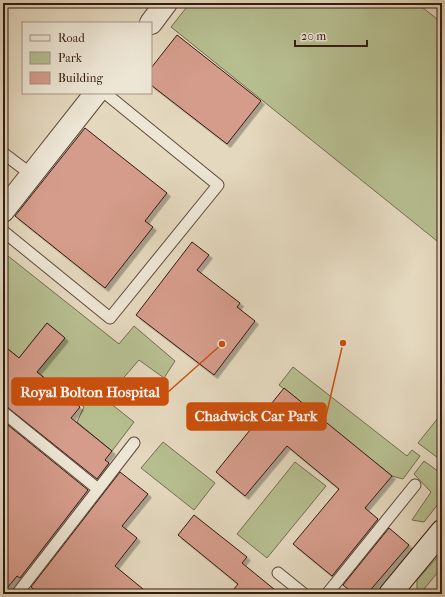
<svg xmlns="http://www.w3.org/2000/svg" width="445" height="597" font-family="'IM FELL French Canon',serif">
	<defs>
		<filter id="shadow"><feDropShadow dx="3.5" dy="3.5" stdDeviation="0" flood-color="#0004"/></filter>
	</defs>
	<rect width="100%" height="100%" fill="#e4d8be"/>
	<filter id="stains"><feTurbulence type="fractalNoise" baseFrequency=".005" numOctaves="4"/><feColorMatrix values="0 0 0 0 .2 0 0 0 0 .09 0 0 0 0 .02 0 0 0 .5 -.17"/></filter>
	<radialGradient id="worn" r=".72"><stop offset=".6" stop-color="#630" stop-opacity="0"/><stop offset="1" stop-color="#630" stop-opacity=".3"/></radialGradient>
	<!-- green -->
	<g fill="#b6be90" stroke="#756c50">
		<polygon points="190,3 417,3 442,23 442,245 171,27"/>
		<polygon points="3,252 119,344 134,326 175,361 164,378 139,360 105,399 134,422 112,451 77,422 84,407 37,372 65,338 47,323 19,358 3,345"/>
		<polygon points="293,367 407,456 412,450 420,456 403,479 392,476 279,385"/>
		<polygon points="442,413 442,461 418,443"/>
		<polygon points="163,442 215,483 194,510 141,468"/>
		<polygon points="424,461 442,474 442,499 424,522 412,520 431,492 414,474"/>
		<polygon points="295,462 326,486 267,558 237,534"/>
		<polygon points="442,552 442,567 420,594 417,594 417,580"/>
	</g>
	<!-- building -->
	<g fill="#d59c8b" stroke="#341b11" filter="url(#shadow)">
		<polygon points="177,35 261,101 227,144 151,85 151,68"/>
		<polygon points="85,128 167,193 145,221 153,227 105,288 15,216"/>
		<polygon points="192,242 209,255 197,270 240,303 237,307 255,321 214,375 136,315"/>
		<polygon points="47,323 65,338 37,372 80,407 71,418 112,451 105,460 109,463 97,479 7,407 3,405 3,345 19,358"/>
		<polygon points="284,388 392,476 365,508 378,519 332,576 293,544 339,489 287,446 245,496 216,472"/>
		<polygon points="3,421 88,490 20,578 17,576 3,593"/>
		<polygon points="120,472 148,494 122,526 137,538 115,566 149,594 40,594 31,587"/>
		<polygon points="194,515 247,557 242,563 280,594 230,594 238,584 178,535"/>
		<polygon points="389,528 409,545 367,594 354,594 343,585"/>
	</g>
	<g fill="none" stroke-linecap="round" stroke-linejoin="round">
		<defs>
			<g id="lane">
				<polyline points="3,153 32,175"/>
				<polyline points="3,231 110,318 218,185 105,93"/>
				<polyline points="3,412 98,489"/>
				<polyline points="278,573 304,594"/>
				<polyline points="17,594 134,443"/>
				<polyline points="327,594 415,485"/>
			</g>
			<g id="street">
				<polyline points="151,23 166,3"/>
				<polyline points="3,211 96,93"/>
			</g>
			<polyline id="secondary" points="390,594 442,531"/>
		</defs>
		<!-- lane casing -->
		<use href="#lane" stroke="#604a3c" stroke-width="13"/>
		<!-- street casing -->
		<use href="#street" stroke="#604a3c" stroke-width="24"/>
		<!-- secondary casing -->
		<use href="#secondary" stroke="#341b11" stroke-width="24"/>
		<!-- lane -->
		<use href="#lane" stroke="#ede6d5" stroke-width="11"/>
		<!-- street -->
		<use href="#street" stroke="#ede6d5" stroke-width="22"/>
		<!-- secondary -->
		<use href="#secondary" stroke="#ede6d5" stroke-width="22"/>
	</g>
	<!-- callouts -->
	<path fill="none" stroke="#cd500d" stroke-width="1.5" d="M222 344L168 392M343 343L326 416"/>
	<g fill="#cd500d" stroke="#ede6d5" stroke-width="1.5">
		<circle cx="222" cy="344" r="4"/>
		<circle cx="343" cy="343" r="4"/>
	</g>
	<g fill="#cd500d" stroke="#cd500d" stroke-width="1.5">
		<rect x="12" y="378" width="156" height="27" rx="4"/>
		<rect x="187" y="403" width="139" height="27" rx="4"/>
	</g>
	<g font-size="15" text-anchor="middle" font-weight="bold" fill="#fff">
		<text x="90" y="397">Royal Bolton Hospital</text>
		<text x="256" y="421">Chadwick Car Park</text>
	</g>
	<!-- margin -->
	<rect width="445" height="597" fill="none" stroke="#e4d8be" stroke-width="16"/>
	<rect x="4" y="4" width="437" height="589" fill="none" stroke="#341b11" stroke-width="2"/>
	<rect x="8" y="8" width="429" height="581" fill="none" stroke="#341b11"/>
	<!-- legend -->
	<rect x="22" y="22" width="130" height="72" fill="#ede6d5" stroke="#a39587"/>
	<rect x="30" y="35" width="20" height="6" fill="#ede6d5" stroke="#a39587"/>
	<text x="58" y="42" font-size="12" fill="#341b11">Road</text>
	<rect x="30" y="52" width="20" height="12" fill="#b6be90" stroke="#a39587"/>
	<text x="58" y="62" font-size="12" fill="#341b11">Park</text>
	<rect x="30" y="72" width="20" height="12" fill="#d59c8b" stroke="#a39587"/>
	<text x="58" y="82" font-size="12" fill="#341b11">Building</text>
	<!-- scale -->
	<path d="M295 40v6h72v-6" fill="none" stroke="#341b11" stroke-width="2"/>
	<text x="301" y="40" font-size="12" fill="#341b11" stroke="#ede6d5" stroke-width="3" paint-order="stroke">20 m</text>
	<rect width="100%" height="100%" filter="url(#stains)"/>
	<rect width="100%" height="100%" fill="url(#worn)"/>
</svg>
